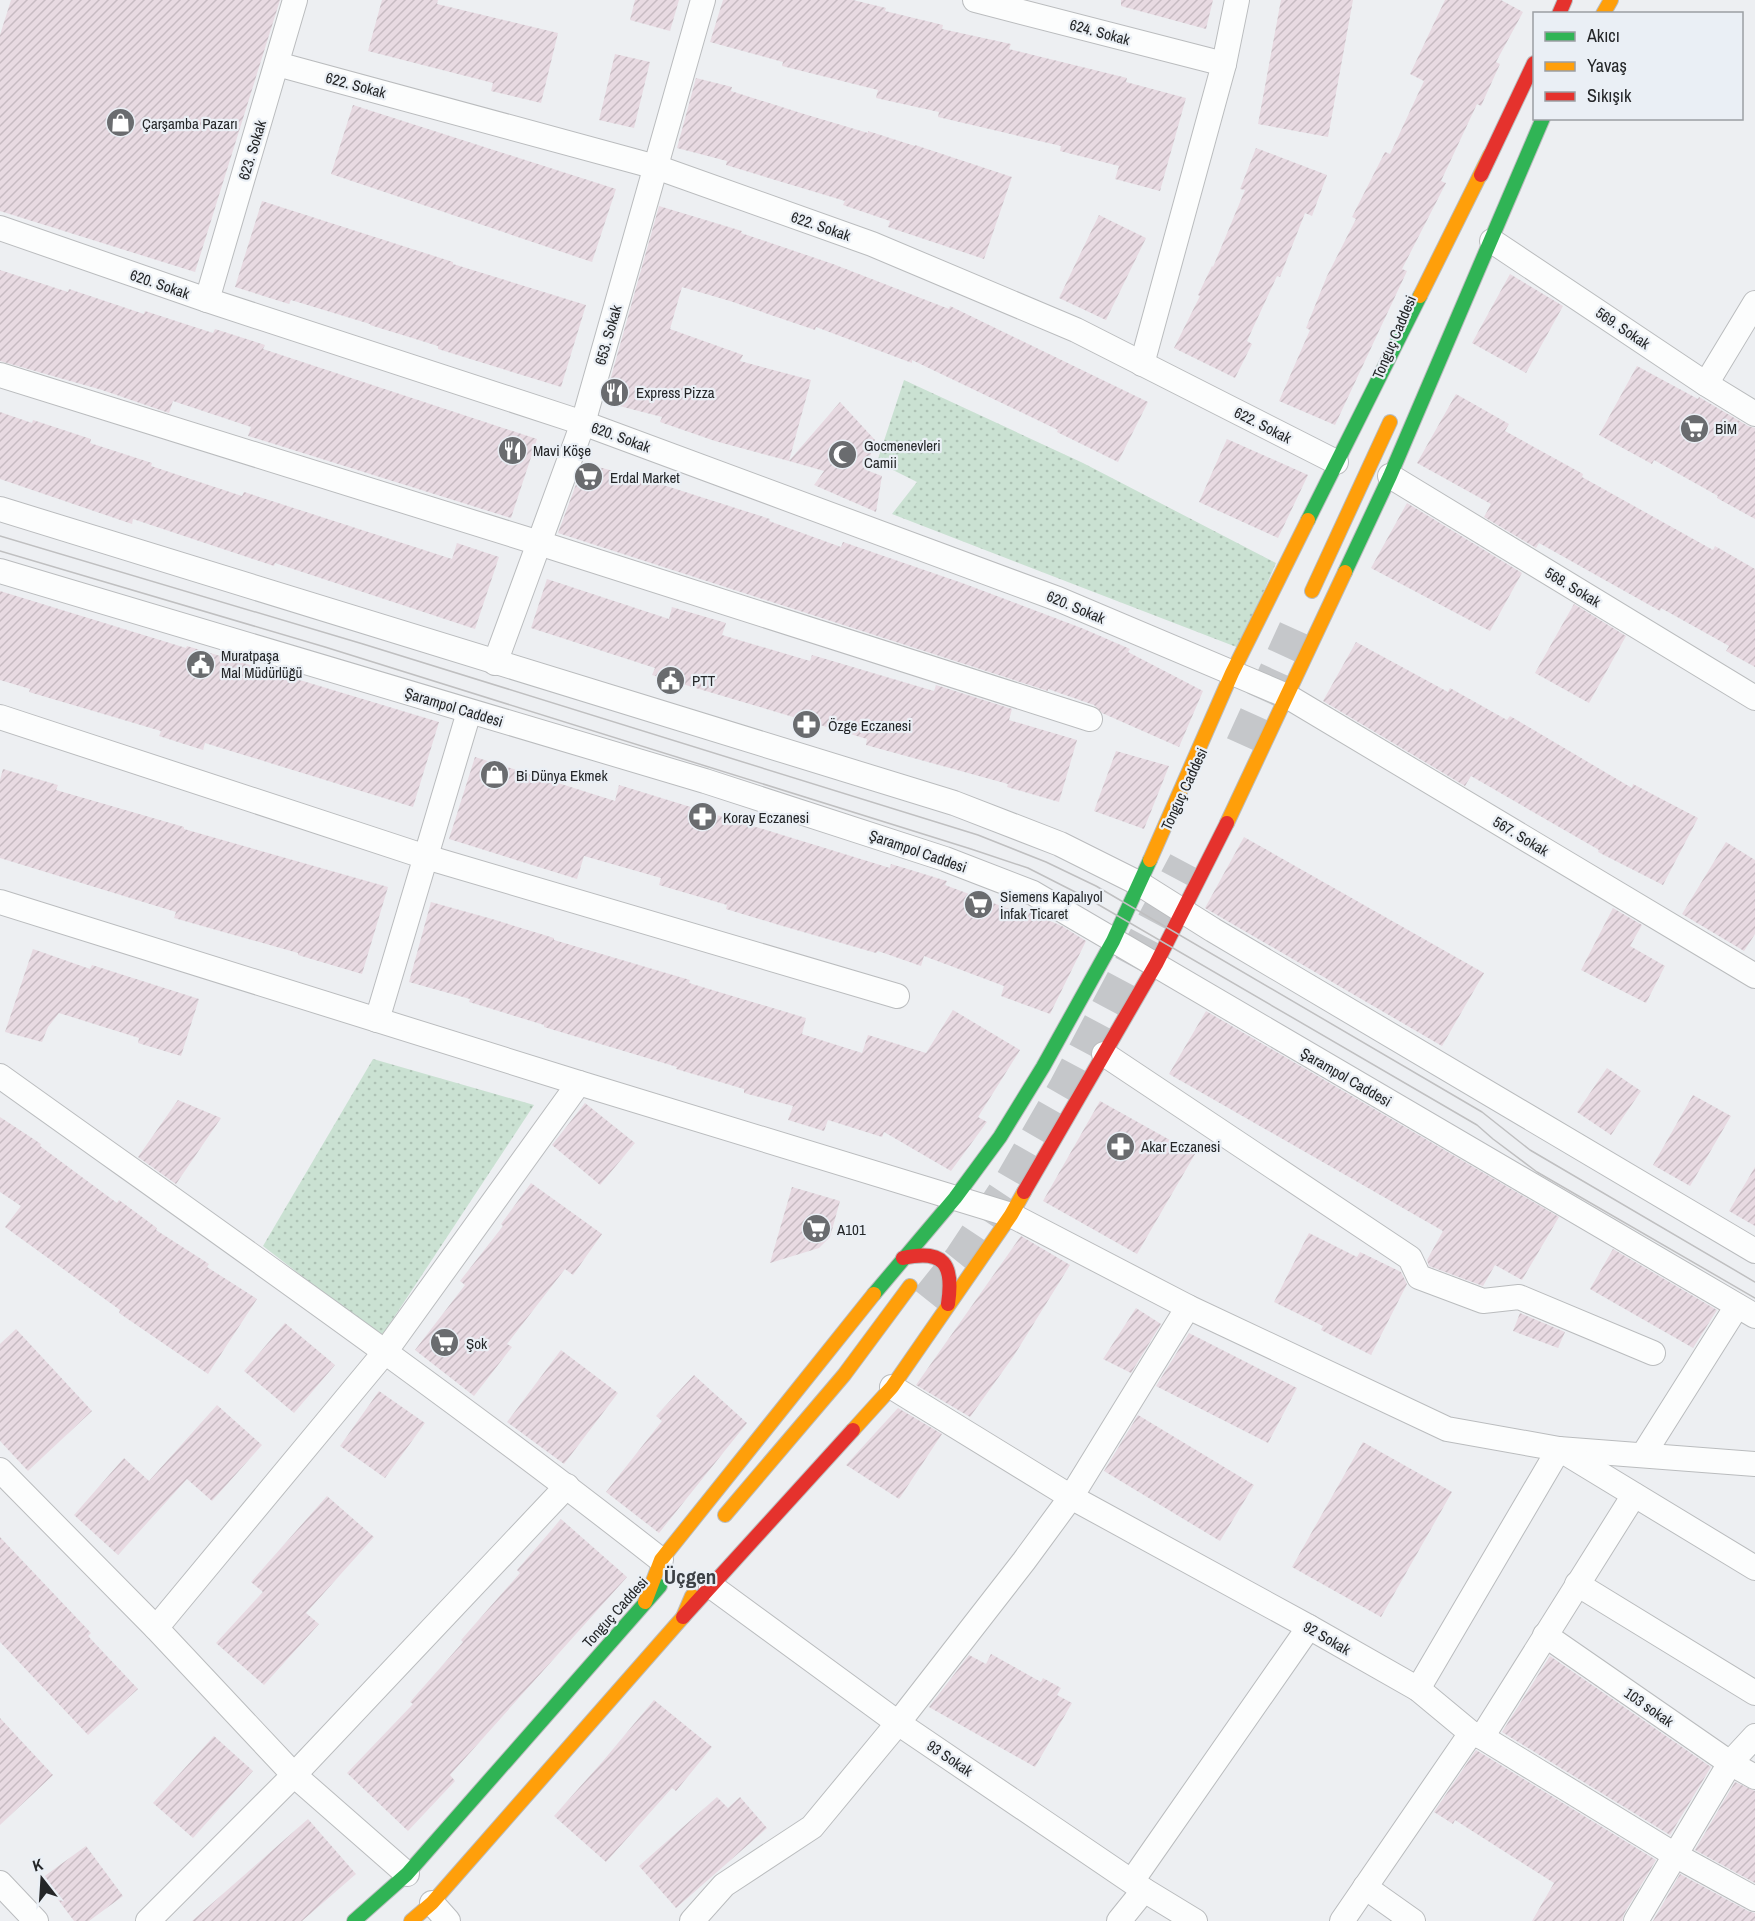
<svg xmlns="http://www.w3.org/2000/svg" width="1755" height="1921" font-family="'Archivo Narrow',sans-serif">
	<defs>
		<pattern id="park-dots" width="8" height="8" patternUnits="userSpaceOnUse" patternTransform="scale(1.5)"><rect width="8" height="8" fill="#cae1d2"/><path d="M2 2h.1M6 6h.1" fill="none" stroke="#adc1b4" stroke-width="1.8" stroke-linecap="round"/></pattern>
		<pattern id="building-hatch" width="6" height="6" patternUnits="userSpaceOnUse" patternTransform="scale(1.5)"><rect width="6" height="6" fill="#e8dae2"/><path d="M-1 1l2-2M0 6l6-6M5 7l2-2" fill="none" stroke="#c7bbc2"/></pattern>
	</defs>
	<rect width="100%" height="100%" fill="#edeff2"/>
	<!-- park -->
	<g fill="url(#park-dots)">
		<polygon points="904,380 1083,463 1276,563 1239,648 892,514 917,482 877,462"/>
		<polygon points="373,1059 534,1105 381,1337 263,1246"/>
	</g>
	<!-- building -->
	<g fill="url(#building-hatch)">
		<polygon points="11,0 280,0 195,272 0,211 0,35"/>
		<polygon points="382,0 438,0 437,4 558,33 541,103 491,91 493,83 368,51"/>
		<polygon points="635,0 679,0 670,31 630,20"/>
		<polygon points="723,0 853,0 886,8 885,11 943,25 942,29 1011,44 1009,49 1127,78 1126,82 1186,98 1160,191 1115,179 1119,166 1060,151 1061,146 938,117 939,112 876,98 878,90 782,66 783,62 710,42"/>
		<polygon points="1121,0 1213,0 1206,29 1121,6"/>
		<polygon points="1281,0 1353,0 1328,137 1258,124"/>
		<polygon points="1445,0 1501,0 1523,12 1496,62 1500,64 1481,106 1477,104 1441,181 1446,183 1402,269 1407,271 1335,425 1279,401 1310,330 1306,328 1327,276 1356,219 1352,217 1385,152 1390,154 1424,81 1410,74"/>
		<polygon points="615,54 650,62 634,128 599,120"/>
		<polygon points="696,78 732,87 731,91 804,114 868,133 868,131 915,146 915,145 1012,177 984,259 888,227 890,221 843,205 845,201 726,165 727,161 677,148"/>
		<polygon points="353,105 616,189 592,262 331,174"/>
		<polygon points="1256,148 1327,175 1312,216 1305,213 1280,277 1277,276 1247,341 1252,344 1235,378 1174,348 1200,296 1198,295 1212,266 1213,267 1245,190 1240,189"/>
		<polygon points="262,201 453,262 453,264 586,305 561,387 438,349 438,346 370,325 370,324 291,300 289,304 235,287"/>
		<polygon points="659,206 742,231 741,233 833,264 949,309 950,306 1148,402 1118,462 1057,432 1058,430 912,360 912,363 816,327 815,330 730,301 682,287 670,329 743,355 740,361 811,380 789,461 715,441 660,422 662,417 604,402"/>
		<polygon points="1099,215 1146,238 1106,320 1059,298"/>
		<polygon points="0,270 68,292 69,289 144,314 145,311 213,333 215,329 265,345 263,349 537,439 511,518 248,436 251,427 173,401 169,413 102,390 0,361"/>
		<polygon points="1510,274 1563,306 1526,373 1472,343"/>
		<polygon points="1637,366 1698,399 1699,397 1748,426 1755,428 1755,519 1717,498 1718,496 1654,460 1652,464 1599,435"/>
		<polygon points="1456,394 1509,424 1505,431 1583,474 1582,477 1713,550 1715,546 1755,569 1755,667 1726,651 1729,646 1661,608 1660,611 1539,543 1536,548 1484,517 1491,504 1417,463"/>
		<polygon points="840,402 875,440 866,470 882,476 876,512 814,485 824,471 789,461"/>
		<polygon points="0,412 32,423 33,420 91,439 90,443 152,463 151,466 242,496 244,492 452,559 457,543 499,557 475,629 275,563 274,566 133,519 132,524 0,479"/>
		<polygon points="1227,439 1308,475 1278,538 1199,502"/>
		<polygon points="584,463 657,483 770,519 769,521 841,547 843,542 965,584 1084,629 1130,649 1128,652 1203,691 1179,747 1102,713 1094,705 1048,689 1048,691 558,533"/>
		<polygon points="1407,503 1522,573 1490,631 1371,568"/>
		<polygon points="547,579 669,619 672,607 726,623 722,635 810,661 812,655 934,691 936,685 1012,709 1009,720 1077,740 1059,802 1007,787 1008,784 866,745 867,739 652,675 655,668 531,628"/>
		<polygon points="0,591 186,648 187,646 439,722 413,807 205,743 203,750 159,736 161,731 29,692 30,689 0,680"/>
		<polygon points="1574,604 1626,636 1589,703 1535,673"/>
		<polygon points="1356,642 1448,692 1450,688 1507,720 1510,716 1632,788 1633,784 1698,818 1663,885 1598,852 1599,850 1471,776 1465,786 1323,701"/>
		<polygon points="1116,751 1169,766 1144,829 1094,811"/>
		<polygon points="475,757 615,801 619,785 890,868 891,864 947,881 945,885 1028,916 1029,912 1062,926 1086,941 1050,1014 1001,996 1004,986 924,956 921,966 878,951 876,953 779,925 726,909 727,905 659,885 661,878 584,856 577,879 449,839"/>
		<polygon points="3,769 58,785 56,790 184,827 184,829 388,887 362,974 298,955 298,953 174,918 176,912 0,858 0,780"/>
		<polygon points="1244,837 1484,973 1442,1046 1205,908"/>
		<polygon points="1726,842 1755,860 1755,934 1744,951 1682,914"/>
		<polygon points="431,902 492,919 554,938 554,940 690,980 689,983 806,1018 802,1034 862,1053 868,1035 926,1053 953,1010 1020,1050 978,1117 987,1122 951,1171 884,1132 882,1137 828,1120 824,1131 788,1120 793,1106 744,1093 744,1089 676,1069 677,1067 544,1027 544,1025 469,1002 470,999 409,982"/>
		<polygon points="1613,908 1642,925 1630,946 1665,966 1646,1003 1581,970"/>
		<polygon points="33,949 90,969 92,965 199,999 181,1056 138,1043 139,1038 59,1013 48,1027 42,1042 5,1032"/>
		<polygon points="1206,1011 1559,1217 1522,1280 1495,1265 1483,1286 1429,1266 1427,1260 1443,1231 1169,1074"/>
		<polygon points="1607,1068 1641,1091 1611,1135 1577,1112"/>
		<polygon points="1693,1095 1731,1116 1690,1186 1653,1165"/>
		<polygon points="178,1100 221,1118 176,1184 138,1157"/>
		<polygon points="1100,1101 1195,1154 1137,1254 1043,1201"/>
		<polygon points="585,1103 635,1143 600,1185 552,1145"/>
		<polygon points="0,1117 41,1144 40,1146 117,1203 119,1200 157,1228 156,1230 209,1264 207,1267 257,1299 208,1374 119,1313 120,1310 5,1227 21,1206 0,1192"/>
		<polygon points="1755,1167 1755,1226 1729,1211"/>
		<polygon points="531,1183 602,1234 573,1275 565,1269 507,1344 512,1347 474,1396 415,1350 465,1285 460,1281 503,1226 501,1224"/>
		<polygon points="792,1187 840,1201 830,1237 819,1248 770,1263"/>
		<polygon points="1309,1233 1357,1257 1360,1252 1401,1272 1407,1284 1371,1355 1321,1330 1323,1326 1274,1302"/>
		<polygon points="1021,1236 1070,1265 1013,1357 970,1417 916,1385"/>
		<polygon points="1613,1249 1717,1310 1693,1348 1590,1289"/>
		<polygon points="1136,1308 1161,1324 1131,1373 1103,1359"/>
		<polygon points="1520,1313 1565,1332 1558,1348 1513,1331"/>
		<polygon points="285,1323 335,1365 294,1413 244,1371"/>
		<polygon points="16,1329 92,1411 28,1471 0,1441 0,1344"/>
		<polygon points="1189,1333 1297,1388 1268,1443 1156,1386"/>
		<polygon points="561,1350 618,1393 564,1464 507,1422"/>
		<polygon points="694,1375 747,1423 659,1533 606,1492 662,1421 656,1416"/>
		<polygon points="379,1391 425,1423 385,1478 340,1446"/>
		<polygon points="217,1405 262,1445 212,1501 187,1479 118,1555 74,1515 124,1458 149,1481"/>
		<polygon points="898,1408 942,1434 899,1499 846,1465"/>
		<polygon points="1138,1415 1254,1485 1220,1541 1104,1471"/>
		<polygon points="1363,1442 1452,1492 1381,1617 1292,1567"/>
		<polygon points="327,1496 374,1537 306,1613 319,1624 264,1685 216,1643 263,1592 251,1582"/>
		<polygon points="561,1519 627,1577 450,1775 455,1781 408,1831 347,1773 413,1704 410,1702 463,1642 461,1640 520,1573 517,1570"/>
		<polygon points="0,1537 91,1633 88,1636 138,1689 88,1735 0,1642"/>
		<polygon points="991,1654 1041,1682 1043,1678 1061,1688 1057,1695 1072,1703 1035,1767 929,1707 969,1655 986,1664"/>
		<polygon points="1550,1656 1711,1767 1670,1835 1502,1732"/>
		<polygon points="654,1700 712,1747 676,1791 672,1788 606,1862 554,1816 603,1761"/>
		<polygon points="0,1718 53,1775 0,1825"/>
		<polygon points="214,1736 253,1771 193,1838 153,1803"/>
		<polygon points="1476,1750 1656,1860 1624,1914 1622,1921 1532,1921 1554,1883 1455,1820 1453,1824 1434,1812"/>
		<polygon points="1735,1782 1755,1791 1755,1883 1695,1850"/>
		<polygon points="717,1797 728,1808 740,1797 767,1828 676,1908 639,1866"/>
		<polygon points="308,1819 356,1874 302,1921 192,1921"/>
		<polygon points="86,1846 123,1896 89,1921 74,1921 42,1878"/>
		<polygon points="1680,1874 1748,1911 1755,1913 1755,1921 1653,1921"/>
	</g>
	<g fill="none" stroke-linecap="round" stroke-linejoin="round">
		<!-- primary-tunnel -->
		<g stroke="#c5c7ca" stroke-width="33" stroke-dasharray="33 16" stroke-linecap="butt">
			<polyline points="1242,745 1295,629"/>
			<polyline points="927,1300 960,1259 1011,1182 1065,1088 1185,862"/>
		</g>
		<defs>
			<g id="street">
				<polyline points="975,0 1224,64"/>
				<polyline points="277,64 656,167 872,244 1076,330 1336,462"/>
				<polyline points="0,228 207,300 583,423 1058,599 1287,696 1755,976"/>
				<polyline points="1492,241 1706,384 1755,414"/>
				<polyline points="207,300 295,0"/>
				<polyline points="1142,364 1224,64 1237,0"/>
				<polyline points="0,375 539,543 1090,719"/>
				<polyline points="1706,384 1755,303"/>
				<polyline points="1390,476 1755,698"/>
				<polyline points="0,509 954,803 1060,844 1140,884 1213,930 1755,1251"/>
				<polyline points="0,571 705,781 945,859 1033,893 1755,1316"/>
				<polyline points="495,663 583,423 703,0"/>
				<polyline points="0,717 426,857 897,996"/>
				<polyline points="0,902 579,1083 1011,1215 1188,1307 1447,1429 1559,1449 1755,1464"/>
				<polyline points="377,1020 469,712"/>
				<polyline points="1104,1054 1410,1258 1419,1277 1483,1301 1519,1297 1653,1353"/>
				<path d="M0,1076c222,159 446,315 661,484"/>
				<polyline points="892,1387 1071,1497 1309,1627 1418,1689 1471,1733 1482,1737 1675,1855 1755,1899"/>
				<polyline points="1643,1455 1737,1306"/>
				<polyline points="0,1470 156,1628 294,1775 407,1874"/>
				<polyline points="1577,1584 1755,1693"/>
				<polyline points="711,1586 898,1723 1144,1890 1195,1921"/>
				<polyline points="156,1628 385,1352 579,1083"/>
				<polyline points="1545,1635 1730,1763 1755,1777"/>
				<polyline points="1418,1689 1559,1449 1755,1568"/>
				<polyline points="1482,1737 1634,1495"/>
				<polyline points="1132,1881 1309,1627"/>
				<polyline points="0,1883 36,1921"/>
				<polyline points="1365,1887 1413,1921"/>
				<polyline points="432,1903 448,1921"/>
				<polyline points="148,1921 294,1775 567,1486"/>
				<polyline points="692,1921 724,1885 812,1827 898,1723 1024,1561 1071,1497 1188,1307"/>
				<polyline points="1119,1921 1144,1890"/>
				<polyline points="1342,1921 1471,1733"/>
				<polyline points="1636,1921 1730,1763 1755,1736"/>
			</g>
			<g id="fast">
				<polyline points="1308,520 1420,296"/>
				<polyline points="1345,572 1390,476 1543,118"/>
				<polyline points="874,1294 955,1198 1000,1137 1043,1067 1113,941 1150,860"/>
				<polyline points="354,1921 407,1874 660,1586"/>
			</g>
			<g id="slow">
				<polyline points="1603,14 1611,0"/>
				<polyline points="1420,296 1490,155"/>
				<polyline points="1312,591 1390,422"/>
				<polyline points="1227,823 1345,572"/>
				<polyline points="1150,860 1232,673 1308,520"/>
				<polyline points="853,1430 892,1387 1011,1215 1024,1192"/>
				<polyline points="725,1515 844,1375 910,1286"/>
				<polyline points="645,1602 661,1560 874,1294"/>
				<polyline points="411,1921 432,1903 683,1617 692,1596"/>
			</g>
			<g id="jam">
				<polyline points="1559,14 1565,0"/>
				<polyline points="1481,175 1534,63"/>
				<polyline points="1024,1192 1156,964 1227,823"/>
				<path d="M903,1258c41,-9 51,6 45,46"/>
				<polyline points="683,1617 853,1430"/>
			</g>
		</defs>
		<!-- street casing -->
		<use href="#street" stroke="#babcbe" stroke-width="26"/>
		<!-- fast casing -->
		<use href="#fast" stroke="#babcbe" stroke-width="16"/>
		<!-- slow casing -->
		<use href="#slow" stroke="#babcbe" stroke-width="16"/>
		<!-- jam casing -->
		<use href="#jam" stroke="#babcbe" stroke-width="16"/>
		<!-- street -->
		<use href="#street" stroke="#fcfdfd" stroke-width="24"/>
		<!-- fast -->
		<use href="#fast" stroke="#30b455" stroke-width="14"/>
		<!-- slow -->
		<use href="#slow" stroke="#ff9f0a" stroke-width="14"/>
		<!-- jam -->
		<use href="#jam" stroke="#e5322d" stroke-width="14"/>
		<!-- tram -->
		<g stroke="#bfbfc0" stroke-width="1.5">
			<polyline points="0,536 363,644 978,835 1046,862 1096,886 1482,1112 1530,1150 1755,1282"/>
			<polyline points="0,551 325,647 971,849 1028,868 1087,898 1477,1125 1493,1139 1537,1172 1755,1298"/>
		</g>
	</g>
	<!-- icons -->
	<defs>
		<symbol id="shop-disc" viewBox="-11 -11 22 22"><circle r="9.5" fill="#6a6c6f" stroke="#eaeff5"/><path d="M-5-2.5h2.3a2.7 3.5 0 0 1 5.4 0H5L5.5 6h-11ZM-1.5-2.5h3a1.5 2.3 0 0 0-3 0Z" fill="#fff"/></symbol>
		<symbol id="restaurant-disc" viewBox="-11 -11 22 22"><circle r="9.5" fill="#6a6c6f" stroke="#eaeff5"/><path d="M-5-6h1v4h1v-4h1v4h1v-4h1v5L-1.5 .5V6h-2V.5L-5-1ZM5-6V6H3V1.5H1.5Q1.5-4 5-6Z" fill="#fff"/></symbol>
		<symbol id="supermarket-disc" viewBox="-11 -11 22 22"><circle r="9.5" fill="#6a6c6f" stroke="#eaeff5"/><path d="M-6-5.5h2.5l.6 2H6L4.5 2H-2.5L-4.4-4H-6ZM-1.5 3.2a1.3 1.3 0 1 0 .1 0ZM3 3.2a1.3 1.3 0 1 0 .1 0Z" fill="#fff"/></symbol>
		<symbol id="mosque-disc" viewBox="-11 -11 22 22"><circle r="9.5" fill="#6a6c6f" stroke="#eaeff5"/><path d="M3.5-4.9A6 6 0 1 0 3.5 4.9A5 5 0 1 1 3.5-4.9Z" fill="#fff"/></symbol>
		<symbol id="civic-disc" viewBox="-11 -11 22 22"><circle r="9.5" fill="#6a6c6f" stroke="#eaeff5"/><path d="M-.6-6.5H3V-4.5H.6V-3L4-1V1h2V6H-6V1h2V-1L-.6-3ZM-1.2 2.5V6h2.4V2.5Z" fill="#fff"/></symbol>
		<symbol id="pharmacy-disc" viewBox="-11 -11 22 22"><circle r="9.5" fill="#6a6c6f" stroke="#eaeff5"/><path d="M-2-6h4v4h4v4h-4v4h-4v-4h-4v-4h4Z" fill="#fff"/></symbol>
	</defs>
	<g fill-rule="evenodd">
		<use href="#shop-disc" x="104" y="106" width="33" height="33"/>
		<use href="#restaurant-disc" x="598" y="376" width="33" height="33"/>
		<use href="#supermarket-disc" x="1678" y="412" width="33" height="33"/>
		<use href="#restaurant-disc" x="496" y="434" width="33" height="33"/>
		<use href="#mosque-disc" x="826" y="438" width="33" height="33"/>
		<use href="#supermarket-disc" x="572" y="460" width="33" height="33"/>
		<use href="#civic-disc" x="184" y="648" width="33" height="33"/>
		<use href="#civic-disc" x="654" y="664" width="33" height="33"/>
		<use href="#pharmacy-disc" x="790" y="708" width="33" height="33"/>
		<use href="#shop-disc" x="478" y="758" width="33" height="33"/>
		<use href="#pharmacy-disc" x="686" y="800" width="33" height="33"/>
		<use href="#supermarket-disc" x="962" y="888" width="33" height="33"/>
		<use href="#pharmacy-disc" x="1104" y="1130" width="33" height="33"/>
		<use href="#supermarket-disc" x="800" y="1212" width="33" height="33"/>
		<use href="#supermarket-disc" x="428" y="1326" width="33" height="33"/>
	</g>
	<g text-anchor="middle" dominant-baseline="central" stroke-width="4.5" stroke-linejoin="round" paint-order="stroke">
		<!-- street labels -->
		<g font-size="15" fill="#242628" stroke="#eaeff5">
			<text transform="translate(1100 32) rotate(15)">624. Sokak</text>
			<text transform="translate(356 85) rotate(15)">622. Sokak</text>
			<text transform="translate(252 150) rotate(-73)">623. Sokak</text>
			<text transform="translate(821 226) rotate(19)">622. Sokak</text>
			<text transform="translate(160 284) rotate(19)">620. Sokak</text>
			<text transform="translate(1623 328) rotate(34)">569. Sokak</text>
			<text transform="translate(608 335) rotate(-74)">653. Sokak</text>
			<text transform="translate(1394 337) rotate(-67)">Tonguç Caddesi</text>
			<text transform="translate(1263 425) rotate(27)">622. Sokak</text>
			<text transform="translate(621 437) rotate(20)">620. Sokak</text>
			<text transform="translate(1573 587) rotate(31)">568. Sokak</text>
			<text transform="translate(1076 607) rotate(23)">620. Sokak</text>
			<text transform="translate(454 707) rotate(17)">Şarampol Caddesi</text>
			<text transform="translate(1184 789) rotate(-65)">Tonguç Caddesi</text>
			<text transform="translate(1521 836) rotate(31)">567. Sokak</text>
			<text transform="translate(918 851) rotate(19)">Şarampol Caddesi</text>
			<text transform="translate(1346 1077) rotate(30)">Şarampol Caddesi</text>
			<text transform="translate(615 1612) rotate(-48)">Tonguç Caddesi</text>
			<text transform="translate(1327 1638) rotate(30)">92 Sokak</text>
			<text transform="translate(1649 1707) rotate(35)">103 sokak</text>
			<text transform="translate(950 1758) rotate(34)">93 Sokak</text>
		</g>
		<!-- poi labels -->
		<g font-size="15" fill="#242628" stroke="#eaeff5" text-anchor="start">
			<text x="142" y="123">Çarşamba Pazarı</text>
			<text x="636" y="392">Express Pizza</text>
			<text x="1715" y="428">BİM</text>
			<text x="864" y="445">Gocmenevleri<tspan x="864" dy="17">Camii</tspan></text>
			<text x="533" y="450">Mavi Köşe</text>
			<text x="610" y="477">Erdal Market</text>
			<text x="221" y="655">Muratpaşa<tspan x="221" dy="17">Mal Müdürlüğü</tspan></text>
			<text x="692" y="680">PTT</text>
			<text x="828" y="725">Özge Eczanesi</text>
			<text x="516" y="775">Bi Dünya Ekmek</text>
			<text x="723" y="817">Koray Eczanesi</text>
			<text x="1000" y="896">Siemens Kapalıyol<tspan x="1000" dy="17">İnfak Ticaret</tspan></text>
			<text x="1141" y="1146">Akar Eczanesi</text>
			<text x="837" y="1229">A101</text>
			<text x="466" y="1343">Şok</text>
		</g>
		<!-- district labels -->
		<g font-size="21" font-weight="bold" fill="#3d4146" stroke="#eaeff5">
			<text x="690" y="1576">Üçgen</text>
		</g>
	</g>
	<!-- legend -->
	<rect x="1533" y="12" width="210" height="108" fill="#eaeff5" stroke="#9b9fa3" stroke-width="1.5"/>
	<rect x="1545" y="32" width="30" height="9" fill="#30b455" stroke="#9b9fa3" stroke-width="1.5"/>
	<text x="1587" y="42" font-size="18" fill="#242628">Akıcı</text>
	<rect x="1545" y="62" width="30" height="9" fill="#ff9f0a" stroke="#9b9fa3" stroke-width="1.5"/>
	<text x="1587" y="72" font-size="18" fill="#242628">Yavaş</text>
	<rect x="1545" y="92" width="30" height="9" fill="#e5322d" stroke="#9b9fa3" stroke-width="1.5"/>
	<text x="1587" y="102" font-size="18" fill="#242628">Sıkışık</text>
	<!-- north arrow -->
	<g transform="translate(42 1879) rotate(343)" stroke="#eaeff5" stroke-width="4.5" paint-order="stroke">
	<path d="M0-4.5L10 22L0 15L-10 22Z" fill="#242628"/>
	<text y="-9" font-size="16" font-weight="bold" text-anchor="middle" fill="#242628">K</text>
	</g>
</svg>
